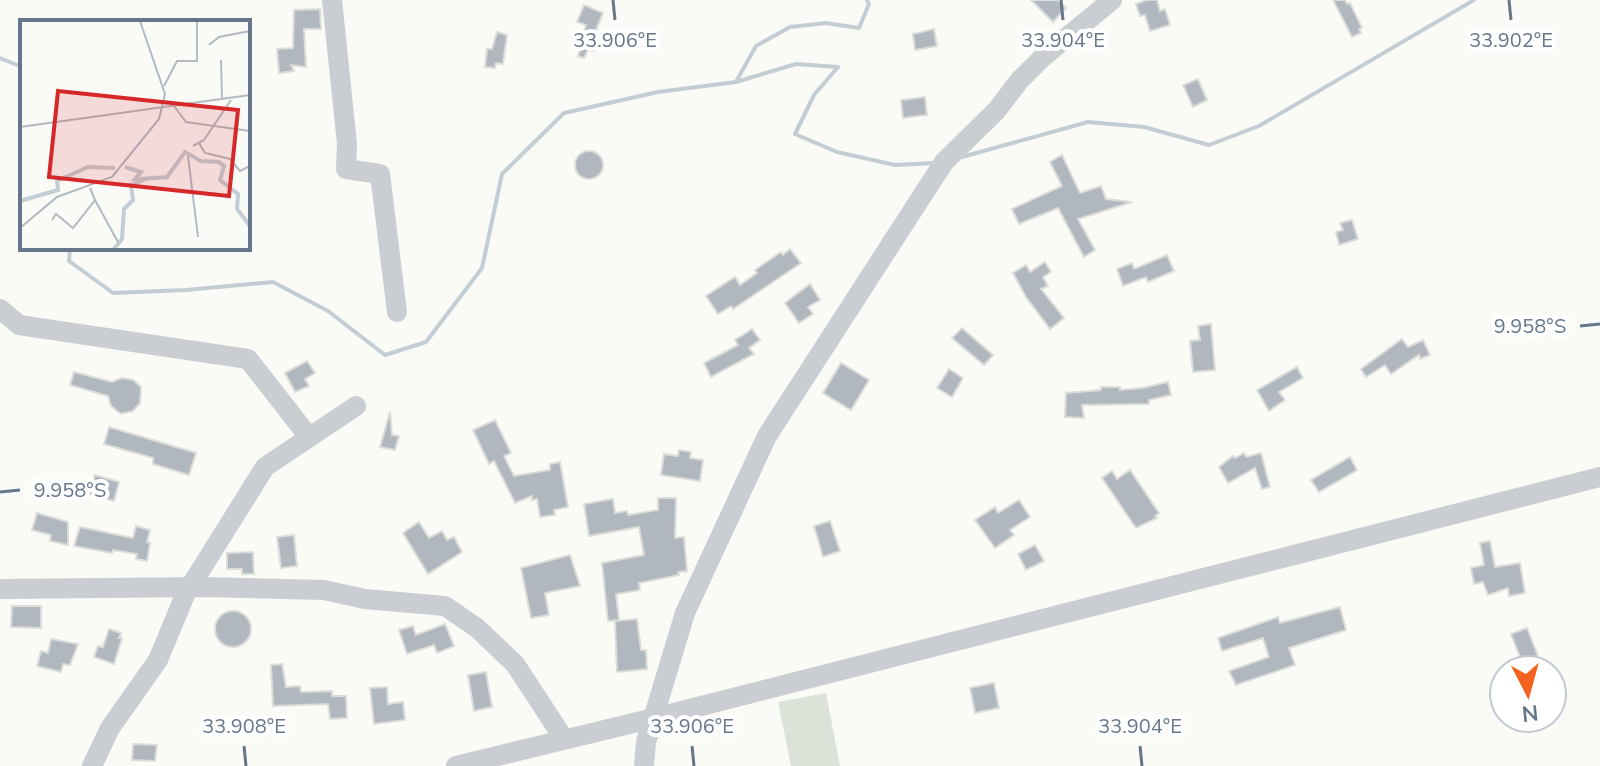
<svg xmlns="http://www.w3.org/2000/svg" width="1600" height="766" font-family="'Nunito Sans',sans-serif">
	<rect width="100%" height="100%" fill="#fafaf7"/>
	<!-- green -->
	<polygon fill="#dbe2d8" points="826,693 840,766 791,766 778,702"/>
	<g fill="none" stroke-linecap="round" stroke-linejoin="round">
		<!-- stream -->
		<g stroke="#c3cdd3" stroke-width="4">
			<polyline points="0,58 22,67"/>
			<polyline points="737,80 756,46 790,27 826,23 859,28 869,4 867,0"/>
			<polyline points="962,157 1088,122 1144,127 1209,145 1259,126 1474,0"/>
			<polyline points="70,248 69,261 113,293 186,290 273,282 328,311 385,355 426,342 482,268 502,174 564,113 658,92 736,82 796,64 838,67 814,95 795,134 837,152 895,165 934,163"/>
		</g>
	</g>
	<!-- building -->
	<g fill="#b0b7bf" stroke="#dcdcd9" stroke-width="2">
		<polygon points="1031,0 1058,0 1066,8 1053,22"/>
		<polygon points="1147,0 1157,0 1160,11 1165,9 1170,25 1150,31 1145,15 1140,16 1136,4"/>
		<polygon points="1333,0 1345,0 1347,4 1350,3 1362,28 1359,29 1361,33 1352,37"/>
		<polygon points="584,5 603,13 592,40 596,41 594,51 588,50 584,58 578,56 586,25 577,22"/>
		<polygon points="320,9 321,29 304,29 306,67 291,65 294,71 279,73 277,49 293,48 294,10"/>
		<polygon points="934,29 937,46 915,50 913,34"/>
		<polygon points="497,32 507,35 503,64 496,63 495,68 485,67 487,49 492,49"/>
		<polygon points="1198,79 1207,100 1193,107 1183,85"/>
		<polygon points="925,97 927,115 903,118 901,100"/>
		<circle cx="589" cy="165" r="14"/>
		<polygon points="1062,155 1080,193 1101,186 1106,199 1132,202 1078,219 1095,250 1084,257 1058,208 1019,224 1012,209 1062,186 1050,162"/>
		<polygon points="1352,220 1358,239 1339,245 1336,232 1343,230 1340,223"/>
		<polygon points="790,249 801,263 733,309 731,306 718,314 706,296 735,277 740,285 757,273 755,270 781,252 783,255"/>
		<polygon points="1167,255 1174,271 1148,282 1146,277 1123,286 1117,269 1132,263 1134,269"/>
		<polygon points="1045,262 1051,272 1043,277 1048,286 1041,289 1064,318 1050,329 1026,297 1013,273 1026,265 1030,272"/>
		<polygon points="810,284 820,300 808,307 813,314 799,323 785,303"/>
		<polygon points="1211,324 1215,370 1193,372 1190,341 1200,340 1198,326"/>
		<polygon points="962,328 993,355 984,365 952,338"/>
		<polygon points="752,329 760,340 749,348 754,354 711,377 704,363 738,345 735,340"/>
		<polygon points="1402,339 1408,347 1423,340 1430,355 1420,359 1419,355 1391,374 1385,365 1366,377 1361,369"/>
		<polygon points="307,361 315,373 305,379 309,386 295,392 285,373"/>
		<polygon points="841,363 869,380 851,410 823,393"/>
		<polygon points="1297,367 1303,378 1279,392 1285,400 1269,411 1257,390"/>
		<polygon points="949,369 963,378 952,397 937,388"/>
		<polygon points="74,372 112,382 122,378 133,380 141,387 140,403 133,411 121,414 111,406 108,396 70,385"/>
		<polygon points="1168,382 1171,395 1149,400 1149,404 1082,405 1084,418 1065,417 1066,393 1101,390 1101,387 1120,387 1120,390 1143,388"/>
		<polygon points="390,412 392,435 399,436 395,450 380,447"/>
		<polygon points="495,420 511,453 504,456 514,476 550,470 550,464 560,462 568,507 554,510 555,515 540,517 537,499 532,500 532,496 515,503 494,461 489,464 473,430"/>
		<polygon points="109,427 196,453 189,475 153,464 153,458 104,444"/>
		<polygon points="679,450 691,452 690,458 703,460 700,481 661,475 664,454 678,456"/>
		<polygon points="1244,453 1246,457 1261,453 1270,487 1262,489 1255,468 1228,483 1219,467 1233,456 1235,458"/>
		<polygon points="1350,457 1357,470 1319,492 1311,480"/>
		<polygon points="1130,470 1159,513 1155,516 1157,518 1136,528 1102,478 1112,471 1117,479"/>
		<polygon points="95,475 119,482 114,501 89,494"/>
		<polygon points="658,498 676,498 675,538 684,537 687,571 678,572 679,575 639,583 640,590 616,594 619,620 608,621 602,563 644,555 639,527 589,536 584,504 613,499 615,513 627,511 628,515 658,510"/>
		<polygon points="1019,500 1030,517 1010,530 1014,535 995,548 975,520 995,507 998,513"/>
		<polygon points="37,513 68,522 68,545 50,541 51,535 32,530"/>
		<polygon points="830,521 840,551 823,557 814,526"/>
		<polygon points="419,522 429,538 442,531 447,540 454,537 462,552 428,574 403,533"/>
		<polygon points="136,526 150,530 147,542 150,543 147,561 136,559 137,554 113,550 112,553 74,546 80,527 133,538"/>
		<polygon points="294,535 297,566 281,568 277,537"/>
		<polygon points="1490,541 1495,567 1520,563 1525,593 1509,596 1508,588 1488,595 1483,582 1474,584 1471,568 1484,565 1480,543"/>
		<polygon points="1035,545 1044,561 1026,570 1018,554"/>
		<polygon points="253,552 254,574 242,574 242,569 227,569 227,553"/>
		<polygon points="570,555 580,586 545,593 549,615 531,618 521,568"/>
		<polygon points="12,606 41,606 41,628 11,627"/>
		<polygon points="1340,607 1346,630 1289,648 1295,665 1236,685 1229,671 1269,657 1263,638 1222,651 1218,638 1278,617 1280,623"/>
		<circle cx="233" cy="629" r="18"/>
		<polygon points="637,619 641,650 646,650 647,669 617,672 615,621"/>
		<polygon points="445,624 454,646 437,653 434,645 407,654 399,630 413,626 416,635"/>
		<polygon points="1527,628 1538,656 1522,662 1511,634"/>
		<polygon points="109,629 121,633 119,638 122,638 114,664 94,657 98,646 103,647"/>
		<polygon points="51,639 78,644 70,665 63,664 61,672 37,666 41,651 48,653"/>
		<polygon points="282,664 286,687 300,686 301,692 332,691 332,696 346,696 347,718 330,719 328,704 273,706 271,665"/>
		<polygon points="486,672 492,707 474,711 468,675"/>
		<polygon points="994,683 999,708 975,713 970,688"/>
		<polygon points="387,687 388,704 403,702 405,720 374,724 370,688"/>
		<polygon points="133,744 157,745 155,761 132,760"/>
	</g>
	<g fill="none" stroke-linecap="round" stroke-linejoin="round">
		<!-- minor -->
		<g stroke="#cacdd1" stroke-width="20">
			<polyline points="332,0 347,144 346,169 380,174 397,312"/>
			<polyline points="0,309 19,325 248,359 309,437"/>
			<polyline points="0,589 204,587 324,590 365,599 445,606 477,628 515,664 564,739"/>
			<polyline points="92,766 110,728 158,660 185,595 265,467 356,406"/>
			<polyline points="456,766 654,718 1600,477"/>
			<polyline points="644,766 646,742 685,613 767,436 944,162 997,110 1019,81 1043,57 1112,0"/>
		</g>
	</g>
	<!-- ticks -->
	<path fill="none" stroke="#66778b" stroke-width="3" d="M613,0l2,20M1061,0l2,20M1509,0l2,20M1580,326l20,-2M0,492l20,-2M244,746l2,20M692,746l2,20M1140,746l2,20"/>
	<!-- overview -->
	<g transform="translate(20 20)">
		<rect width="230" height="230" fill="#fafaf7"/>
		<path fill="none" stroke="#c3cdd3" stroke-width="4" d="M105,147l16,5 -6,7h5l27,-2 18,-25 16,9 18,1 5,4 -4,14 18,14 -1,15 13,17M0,181l38,-11 -1,-9 31,-14 27,1M94,229l8,-10 2,-30 9,-9 -2,-15 15,-6"/>
		<path fill="none" stroke="#b2bac2" stroke-width="2" d="M189,25l10,-8 31,-6M201,40l1,39M144,66l13,-25h20v-40M154,86l12,16 64,9M0,107l230,-32M179,123l6,10 25,6 10,12 10,-5M173,126l11,-6 27,-40M168,136l10,81M75,180l23,42M32,200l4,-6 17,14 22,-28 -5,-12M0,208l37,-31 55,-20 47,-58 6,-25 -25,-73"/>
		<path fill="#d62828" fill-opacity="0.15" stroke="#d62828" stroke-width="4" d="M38,71l180,19 -9,86 -180,-19z"/>
		<rect width="230" height="230" fill="none" stroke="#66778b" stroke-width="4"/>
	</g>
	<g font-size="20" text-anchor="middle" fill="#66778b" stroke="#fff" stroke-width="8" stroke-linejoin="round" paint-order="stroke">
		<text x="615" y="47">33.906°E</text>
		<text x="1063" y="47">33.904°E</text>
		<text x="1511" y="47">33.902°E</text>
		<text x="1530" y="333">9.958°S</text>
		<text x="70" y="497">9.958°S</text>
		<text x="244" y="733">33.908°E</text>
		<text x="692" y="733">33.906°E</text>
		<text x="1140" y="733">33.904°E</text>
	</g>
	<!-- north arrow -->
	<g transform="translate(1528 694) rotate(174)"><circle r="38" fill="#ffffff" stroke="#c2c9d1" stroke-width="2"/>
	<path d="M0-6L14 30L0 20L-14 30Z" fill="#f4631d"/>
	<text y="-12" font-size="22" font-weight="bold" text-anchor="middle" fill="#66778b">N</text>
	</g>
</svg>
